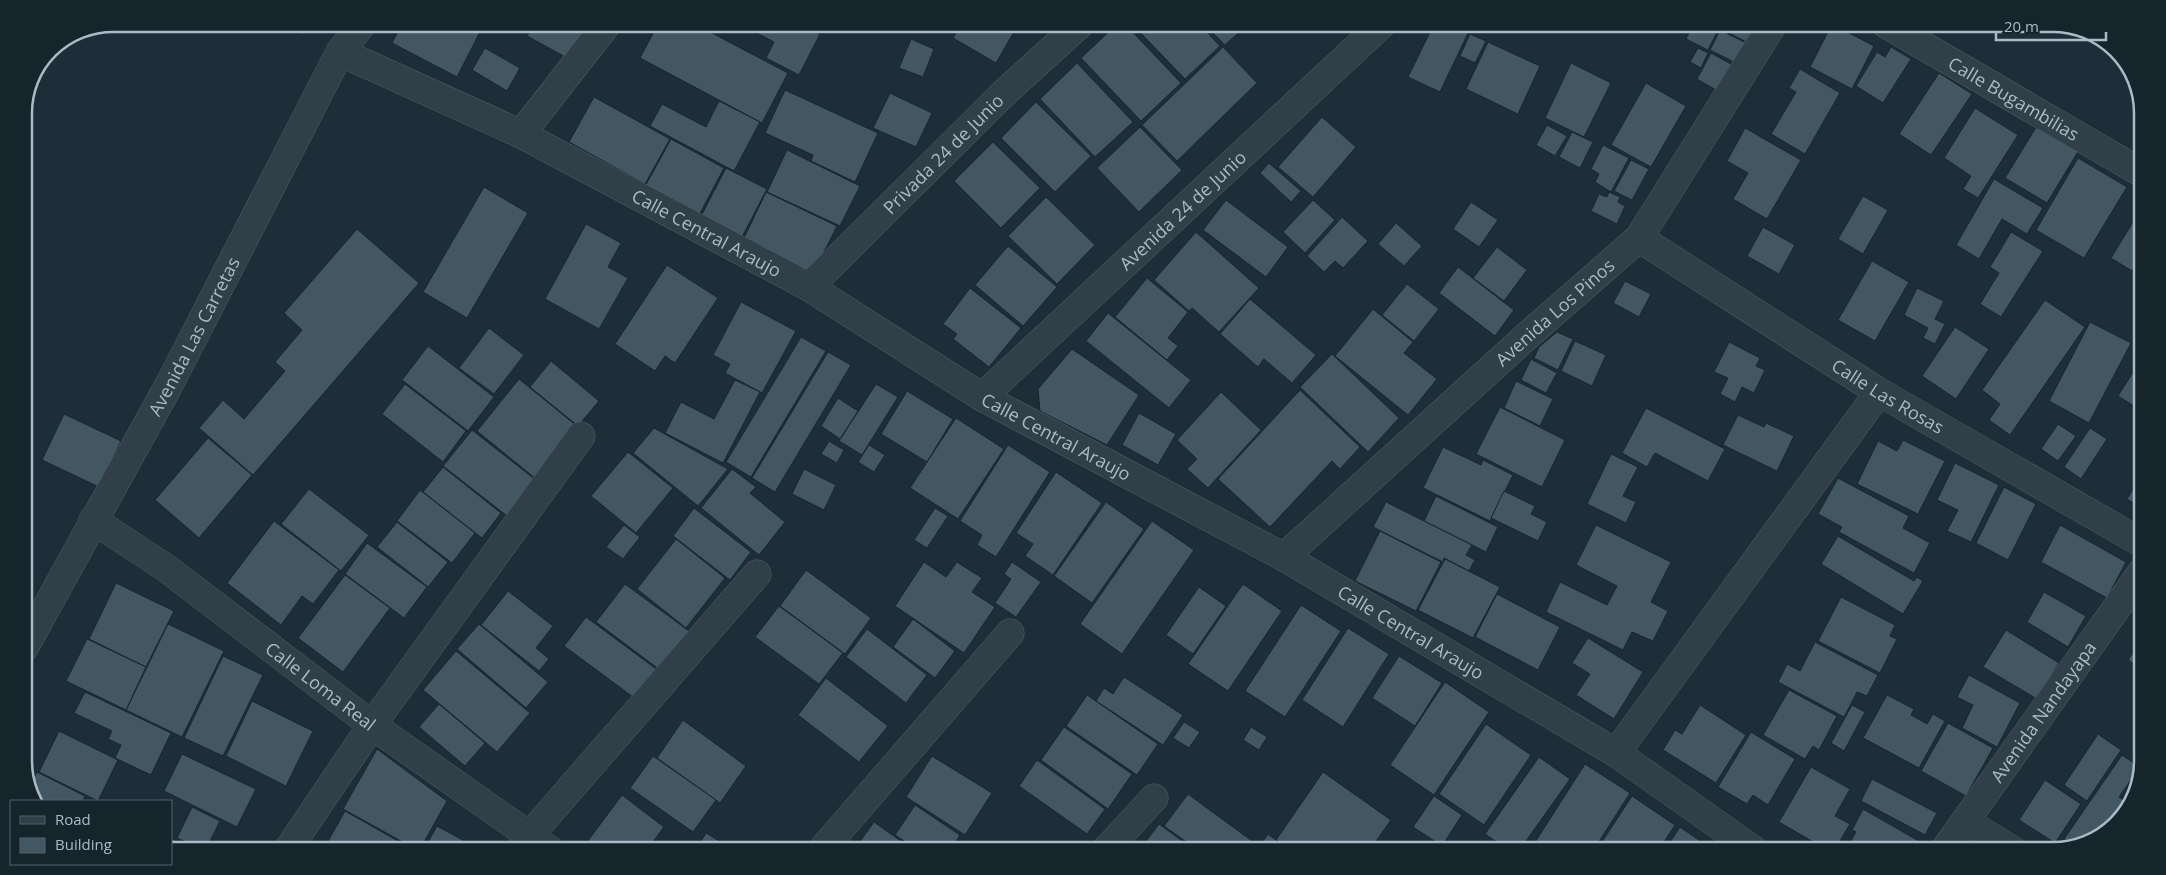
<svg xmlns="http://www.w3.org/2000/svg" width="2166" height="875" font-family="'Open Sans',sans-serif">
	<rect width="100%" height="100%" fill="#1d2e38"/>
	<!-- building -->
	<g fill="#425762" stroke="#18262e">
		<polygon points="288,24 311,24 302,35"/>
		<polygon points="402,24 484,24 457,77 392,43"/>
		<polygon points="534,24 591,24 571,60 527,36"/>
		<polygon points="658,24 695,24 788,73 762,123 640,58"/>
		<polygon points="739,24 801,24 820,34 799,75 766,58 774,42"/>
		<polygon points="923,24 947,24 942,33"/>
		<polygon points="961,24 999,24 1014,32 996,63 953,38"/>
		<polygon points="1117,24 1125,24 1181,83 1141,121 1081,58"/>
		<polygon points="1132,24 1199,24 1220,46 1185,79"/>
		<polygon points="1204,24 1248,24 1225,45"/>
		<polygon points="1434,24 1453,24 1469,31 1440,92 1408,77"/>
		<polygon points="1693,24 1710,24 1719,28 1708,50 1686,39"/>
		<polygon points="1712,24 1763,24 1752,45"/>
		<polygon points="1832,24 1874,46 1852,89 1810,67"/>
		<polygon points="1720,30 1750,45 1740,65 1710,50"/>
		<polygon points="1470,34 1486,41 1475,63 1460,56"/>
		<polygon points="911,39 934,49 923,77 899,68"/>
		<polygon points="1488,42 1540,66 1518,114 1466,89"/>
		<polygon points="1223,47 1257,83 1177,161 1142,125"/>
		<polygon points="1891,47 1911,59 1883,103 1856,86 1877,52 1885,57"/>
		<polygon points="485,48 520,68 507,91 472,70"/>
		<polygon points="1698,48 1708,53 1701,68 1690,62"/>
		<polygon points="1711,53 1738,68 1723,94 1697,79"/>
		<polygon points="1077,63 1133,122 1095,157 1040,99"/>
		<polygon points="1571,63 1611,83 1584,137 1545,118"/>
		<polygon points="1800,69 1840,93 1805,154 1771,134 1796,92 1789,88"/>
		<polygon points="1939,73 1972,94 1931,155 1899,134"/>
		<polygon points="1646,83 1686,106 1651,167 1611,145"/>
		<polygon points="785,90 878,133 855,182 811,161 813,155 765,133"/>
		<polygon points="890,93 932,113 916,147 873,128"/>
		<polygon points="594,97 670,139 645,184 569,142"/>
		<polygon points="719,101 760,122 734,171 650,126 662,104 706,127"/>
		<polygon points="1036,102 1091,156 1055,192 1001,138"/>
		<polygon points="1975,108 2018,135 1978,198 1963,189 1971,176 1944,158"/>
		<polygon points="2142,109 2142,133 2132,128"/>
		<polygon points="1322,117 1356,147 1313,197 1278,167"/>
		<polygon points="2038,124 2079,150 2047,203 2005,178"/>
		<polygon points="1547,125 1567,136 1555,156 1536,145"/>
		<polygon points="1140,127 1182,170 1139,212 1097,168"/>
		<polygon points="1745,128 1801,160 1767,219 1733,199 1748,173 1727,161"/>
		<polygon points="1572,132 1593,142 1580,168 1559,157"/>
		<polygon points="671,139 724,168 696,221 642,192"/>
		<polygon points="993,142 1040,188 1001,228 954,181"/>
		<polygon points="1603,145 1629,158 1611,192 1595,182 1599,174 1591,169"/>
		<polygon points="787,150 860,186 840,226 767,192"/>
		<polygon points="2078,158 2127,187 2084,258 2036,230"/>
		<polygon points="1631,160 1649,169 1632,200 1614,191"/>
		<polygon points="1269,163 1301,191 1291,202 1260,173"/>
		<polygon points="726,168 767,189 741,239 700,218"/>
		<polygon points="1994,179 2043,208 2027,234 2002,219 1979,259 1956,245"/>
		<polygon points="484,187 528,213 467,318 423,292"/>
		<polygon points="766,192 837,226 813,274 743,240"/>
		<polygon points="1609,192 1620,197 1618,202 1625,206 1617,224 1591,211 1599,194 1607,197"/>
		<polygon points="1863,196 1888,210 1863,254 1838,239"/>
		<polygon points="1046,197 1095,245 1057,284 1008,236"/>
		<polygon points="1226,200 1288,247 1266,277 1203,230"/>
		<polygon points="1313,200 1335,220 1305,253 1283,232"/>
		<polygon points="1471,202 1498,220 1479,247 1453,229"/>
		<polygon points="2142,207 2142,254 2132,271 2111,258"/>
		<polygon points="1342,217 1368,241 1343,268 1335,261 1324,272 1307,256"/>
		<polygon points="1396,223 1422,246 1404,266 1378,244"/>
		<polygon points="586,224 621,243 608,267 628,278 599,329 545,299"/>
		<polygon points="1763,227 1795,245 1779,274 1747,256"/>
		<polygon points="357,229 419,283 253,475 199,428 223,400 244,419 285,371 275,362 302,330 284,313"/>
		<polygon points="1196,232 1259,288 1219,332 1192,308 1189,311 1154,280"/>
		<polygon points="2011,232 2043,251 2001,317 1980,304 1999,273 1990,267"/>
		<polygon points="1008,246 1057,287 1023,326 975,285"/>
		<polygon points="1497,247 1527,270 1504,301 1473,278"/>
		<polygon points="1872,261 1909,282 1875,341 1838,320"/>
		<polygon points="667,265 718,298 675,363 665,356 655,371 615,344"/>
		<polygon points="1458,267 1514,310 1495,336 1439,293"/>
		<polygon points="1147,278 1188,312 1168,338 1178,346 1167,360 1115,317"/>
		<polygon points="1625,281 1651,294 1639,317 1613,303"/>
		<polygon points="1407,284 1439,309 1414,341 1382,315"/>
		<polygon points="970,288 1021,328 989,367 953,339 957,334 943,324"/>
		<polygon points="1917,288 1944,301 1935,319 1945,324 1935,344 1923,338 1928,328 1904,315"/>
		<polygon points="1250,299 1316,355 1292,383 1264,359 1258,367 1220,334"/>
		<polygon points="2045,300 2085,327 2010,435 1989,420 2000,404 1982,390"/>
		<polygon points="741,302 796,331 762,393 725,373 730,364 713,355"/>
		<polygon points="1373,309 1413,342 1404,353 1437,379 1408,415 1335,356"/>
		<polygon points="1108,313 1191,380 1169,408 1086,341"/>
		<polygon points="2090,322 2131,343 2089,423 2049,401"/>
		<polygon points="1955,327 1989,349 1956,399 1922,376"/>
		<polygon points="489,328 524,355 494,394 459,368"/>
		<polygon points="1557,332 1573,339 1558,370 1534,358 1539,347"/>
		<polygon points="801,337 826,351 751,477 726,462"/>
		<polygon points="1575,341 1606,355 1592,386 1561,371"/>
		<polygon points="1729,342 1760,358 1756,366 1765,370 1754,393 1742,387 1735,402 1720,394 1728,378 1714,372"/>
		<polygon points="428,346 494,397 468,431 402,380"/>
		<polygon points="1072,349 1139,395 1107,445 1040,411 1038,389"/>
		<polygon points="828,352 851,365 775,492 752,478"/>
		<polygon points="1332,354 1399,418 1368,452 1300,387"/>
		<polygon points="2142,358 2142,411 2118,396"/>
		<polygon points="1531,359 1557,373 1546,393 1521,380"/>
		<polygon points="551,361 599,401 578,426 530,387"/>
		<polygon points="519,379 578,427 536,479 477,431"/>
		<polygon points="735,380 760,392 723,463 665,433 681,402 714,419"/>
		<polygon points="1516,381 1553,399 1540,426 1504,408"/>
		<polygon points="405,384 466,431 443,462 382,414"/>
		<polygon points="876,384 898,397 862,455 839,441"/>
		<polygon points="1300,390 1360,447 1340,469 1332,461 1270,527 1218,479"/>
		<polygon points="907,391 953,419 927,462 881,434"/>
		<polygon points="1221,392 1261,430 1208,488 1187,469 1197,459 1177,440"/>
		<polygon points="838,398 858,411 840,439 821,426"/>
		<polygon points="1500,407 1565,440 1542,487 1476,454"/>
		<polygon points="1646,408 1725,449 1708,481 1655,453 1647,467 1622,453"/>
		<polygon points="1139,413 1176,434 1158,465 1122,445"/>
		<polygon points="64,414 121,441 99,487 42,460"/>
		<polygon points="1738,415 1764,427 1766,423 1794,436 1777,471 1723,445"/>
		<polygon points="956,418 1004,449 958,519 910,488"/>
		<polygon points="2058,424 2076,436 2058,461 2041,449"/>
		<polygon points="654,428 728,469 698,506 633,453"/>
		<polygon points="2090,428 2107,439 2081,479 2064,467"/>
		<polygon points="472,430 536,480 507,516 443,466"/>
		<polygon points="208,438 252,475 199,538 155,500"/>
		<polygon points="1903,440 1945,461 1918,514 1857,484 1878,441 1897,451"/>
		<polygon points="829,441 844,450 837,463 821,454"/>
		<polygon points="869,445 885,455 874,472 858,462"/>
		<polygon points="1008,445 1050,472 996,557 977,545 982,535 960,521"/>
		<polygon points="1443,447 1481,465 1483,460 1513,475 1490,521 1423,488"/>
		<polygon points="628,452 673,488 636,533 591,496"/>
		<polygon points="1611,454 1638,467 1623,496 1636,502 1626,523 1587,504"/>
		<polygon points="1955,463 1999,485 1971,542 1947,531 1958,510 1937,500"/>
		<polygon points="443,467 501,513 482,538 423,492"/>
		<polygon points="732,469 756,487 750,493 785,522 759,555 701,508"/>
		<polygon points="804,469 836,485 824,510 792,494"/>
		<polygon points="1056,472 1102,503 1053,575 1025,556 1033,544 1016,533"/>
		<polygon points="2142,473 2142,508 2127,499"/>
		<polygon points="1838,478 1909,516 1903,528 1930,543 1914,573 1839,532 1842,527 1818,514"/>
		<polygon points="2004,487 2036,504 2008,560 1976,543"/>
		<polygon points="309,489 369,535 341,571 281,524"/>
		<polygon points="420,490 475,533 452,563 397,521"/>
		<polygon points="1504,491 1535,506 1531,514 1547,522 1538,541 1491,518"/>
		<polygon points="1436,496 1498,527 1486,552 1424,521"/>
		<polygon points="1106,502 1144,529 1092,603 1054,576"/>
		<polygon points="1386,502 1472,545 1466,555 1475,560 1469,571 1444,558 1443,562 1373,527"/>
		<polygon points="694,508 751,552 730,580 673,536"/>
		<polygon points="935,508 948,516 927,548 914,540"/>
		<polygon points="274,521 339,570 313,604 302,596 281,625 227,583"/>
		<polygon points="1152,521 1194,550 1122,654 1080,624"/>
		<polygon points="397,522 448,562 428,587 377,547"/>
		<polygon points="624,525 640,537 623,559 606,547"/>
		<polygon points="1596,525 1671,562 1651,602 1668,611 1653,641 1632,632 1623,650 1546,612 1560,582 1607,605 1617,586 1576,565"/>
		<polygon points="2060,525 2126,562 2107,598 2041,562"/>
		<polygon points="1380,531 1441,562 1416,611 1355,581"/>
		<polygon points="1838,536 1914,581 1917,577 1923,581 1903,614 1821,564"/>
		<polygon points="676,539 725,578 686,628 637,589"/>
		<polygon points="367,543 427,587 404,618 345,574"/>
		<polygon points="1445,559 1500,587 1473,638 1418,610"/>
		<polygon points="924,562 946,577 957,562 982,578 972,592 995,607 964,653 895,606"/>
		<polygon points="1012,562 1041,582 1016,617 995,603 1011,579 1004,574"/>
		<polygon points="806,570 871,618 845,654 780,606"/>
		<polygon points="345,575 390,608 343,672 298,638"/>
		<polygon points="116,583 174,611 146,667 89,639"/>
		<polygon points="625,584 689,631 660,670 596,622"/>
		<polygon points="1243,584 1282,611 1228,691 1188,664"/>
		<polygon points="1199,587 1226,606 1193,654 1166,635"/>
		<polygon points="508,591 553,626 536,648 549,659 539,671 481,625"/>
		<polygon points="2044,592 2086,616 2068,647 2027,622"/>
		<polygon points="1497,594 1560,627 1538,670 1475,637"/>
		<polygon points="1841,597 1895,625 1890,636 1897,639 1880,673 1818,641"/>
		<polygon points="1301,605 1341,631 1285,717 1245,691"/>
		<polygon points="779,606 843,653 819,684 755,637"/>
		<polygon points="586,617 659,671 637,700 564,646"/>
		<polygon points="913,619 955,651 935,678 893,647"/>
		<polygon points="168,624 224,651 182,737 126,710"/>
		<polygon points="479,624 548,682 526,708 457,649"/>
		<polygon points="1348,628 1389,654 1343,727 1302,700"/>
		<polygon points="867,629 927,675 906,703 846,657"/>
		<polygon points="2006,630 2059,663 2037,699 1983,667"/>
		<polygon points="1588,638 1643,672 1614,719 1576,695 1590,674 1572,663"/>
		<polygon points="87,639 146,667 126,710 66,681"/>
		<polygon points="2142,640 2142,670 2128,660"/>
		<polygon points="1815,642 1878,675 1867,696 1857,692 1844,717 1778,682 1787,664 1800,671"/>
		<polygon points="456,651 530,713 497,752 423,690"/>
		<polygon points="223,656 263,675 223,756 184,738"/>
		<polygon points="1399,656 1442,683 1415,726 1372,698"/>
		<polygon points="1969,675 2020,703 1997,747 1962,728 1973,705 1957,697"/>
		<polygon points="1124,677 1183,715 1163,745 1096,701 1104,688 1113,694"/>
		<polygon points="826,678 888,726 859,762 798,715"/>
		<polygon points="1445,682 1489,712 1434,795 1390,765"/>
		<polygon points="1789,690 1837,716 1819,750 1813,746 1805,759 1763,735"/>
		<polygon points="85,692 171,733 151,775 115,758 121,745 108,739 112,731 74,713"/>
		<polygon points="1087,695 1158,744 1137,775 1066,726"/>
		<polygon points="1887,695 1914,709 1911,715 1927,724 1933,714 1945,721 1919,768 1863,738"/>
		<polygon points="252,701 313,731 286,786 226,756"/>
		<polygon points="439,704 485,743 465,766 419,727"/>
		<polygon points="1700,705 1746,735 1716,783 1663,750 1675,730 1682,734"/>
		<polygon points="1852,705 1865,712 1844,751 1831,743"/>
		<polygon points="683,720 746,766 720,803 657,758"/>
		<polygon points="1184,722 1200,732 1189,748 1173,738"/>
		<polygon points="1948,723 1993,748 1966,796 1921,771"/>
		<polygon points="1486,724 1531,755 1484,825 1439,794"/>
		<polygon points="1064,727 1132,774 1108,809 1041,760"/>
		<polygon points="1251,727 1267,737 1259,750 1243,740"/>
		<polygon points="59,731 118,760 98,801 39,772"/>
		<polygon points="1751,732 1795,759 1768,805 1753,795 1747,804 1718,787"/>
		<polygon points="2098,734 2121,750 2087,801 2064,785"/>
		<polygon points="377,749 447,801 419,851 343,809"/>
		<polygon points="182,754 256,789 237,827 164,791"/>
		<polygon points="2122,755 2140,767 2119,797 2129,804 2103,836 2073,845 2064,839"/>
		<polygon points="653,756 716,800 693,832 630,788"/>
		<polygon points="932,756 992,793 965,835 906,797"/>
		<polygon points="1539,757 1570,779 1519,851 1510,851 1485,834"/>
		<polygon points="1037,760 1105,809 1087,834 1019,786"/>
		<polygon points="1585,764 1630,793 1593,851 1539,851 1532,847"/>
		<polygon points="1811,767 1850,789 1835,816 1850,824 1834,851 1829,851 1779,822"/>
		<polygon points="37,772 85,796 83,801 37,801 30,785"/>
		<polygon points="1323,772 1391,820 1369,851 1361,847 1359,851 1292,851 1276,840"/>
		<polygon points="1872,779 1937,813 1925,835 1861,801"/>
		<polygon points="2045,780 2081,804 2055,843 2019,820"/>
		<polygon points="1188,794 1252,841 1244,851 1199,851 1164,826"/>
		<polygon points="622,795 664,827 646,851 600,851 587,842"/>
		<polygon points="1434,796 1462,815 1442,846 1413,827"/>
		<polygon points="1632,796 1675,825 1658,851 1596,851"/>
		<polygon points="915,805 960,835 950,851 920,851 895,835"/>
		<polygon points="192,807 220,821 205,851 177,838"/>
		<polygon points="1863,809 1924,844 1920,851 1845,851 1856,832 1852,830"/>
		<polygon points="345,811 416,851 342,851 327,843"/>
		<polygon points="874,822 915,851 853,851"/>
		<polygon points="1159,824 1196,851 1145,851 1141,848"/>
		<polygon points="437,826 483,851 423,851"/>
		<polygon points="1680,827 1715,851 1664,851"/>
		<polygon points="706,833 736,851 695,851"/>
		<polygon points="1268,834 1291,851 1256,851"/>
		<polygon points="171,838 198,851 171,851"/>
	</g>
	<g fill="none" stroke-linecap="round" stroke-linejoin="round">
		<defs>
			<g id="minor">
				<path id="s1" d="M1886,24l256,149"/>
				<path id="s2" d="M340,52l181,82 288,153 173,110 302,160 332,196 139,98"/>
				<polyline points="521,134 607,24"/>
				<path id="s3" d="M1639,238l240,154 263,151"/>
				<path id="s4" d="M809,287l194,-193 77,-70"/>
				<path id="s5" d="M982,397l400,-373"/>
				<path id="s6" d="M93,520l73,48 206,157 179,126"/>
				<path id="s7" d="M1284,557l243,-221 112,-98 134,-214"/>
				<polyline points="1616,753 1879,392"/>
				<polyline points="1965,821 2014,851"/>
				<polyline points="287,851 372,725 581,436"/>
				<polyline points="521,851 530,835 757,574"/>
				<polyline points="821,851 1010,633"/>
				<polyline points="1105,851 1154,798"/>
				<path id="s8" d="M1944,851l198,-279"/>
			</g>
			<g id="tertiary">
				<path id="s9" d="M24,648l146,-265 170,-331 22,-28"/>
			</g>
		</defs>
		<!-- minor casing -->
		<use href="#minor" stroke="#4e5d66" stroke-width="29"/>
		<!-- tertiary casing -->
		<use href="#tertiary" stroke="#4e5d66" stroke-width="29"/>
		<!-- minor -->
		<use href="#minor" stroke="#303f48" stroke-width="28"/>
		<!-- tertiary -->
		<use href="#tertiary" stroke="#303f48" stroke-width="28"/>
	</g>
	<g text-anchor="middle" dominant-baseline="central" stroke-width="4" stroke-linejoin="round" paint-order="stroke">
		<!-- street labels -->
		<g font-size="18" fill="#aabbc6" stroke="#16242c">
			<text stroke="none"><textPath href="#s1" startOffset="148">Calle Bugambilias</textPath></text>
			<text stroke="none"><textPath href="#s4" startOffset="189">Privada 24 de Junio</textPath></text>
			<text stroke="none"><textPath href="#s5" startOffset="274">Avenida 24 de Junio</textPath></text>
			<text stroke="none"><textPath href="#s2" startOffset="409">Calle Central Araujo</textPath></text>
			<text stroke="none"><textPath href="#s7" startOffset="365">Avenida Los Pinos</textPath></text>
			<text stroke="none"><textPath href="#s9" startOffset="355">Avenida Las Carretas</textPath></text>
			<text stroke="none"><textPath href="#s3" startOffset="295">Calle Las Rosas</textPath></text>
			<text stroke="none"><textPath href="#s2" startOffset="814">Calle Central Araujo</textPath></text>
			<text stroke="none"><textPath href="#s2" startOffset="1219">Calle Central Araujo</textPath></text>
			<text stroke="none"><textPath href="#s6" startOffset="282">Calle Loma Real</textPath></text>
			<text stroke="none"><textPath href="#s8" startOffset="171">Avenida Nandayapa</textPath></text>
		</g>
	</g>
	<!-- crop -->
	<path d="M0 0H2166V875H0ZM113 32H2053A81 81 0 0 1 2134 113V761A81 81 0 0 1 2053 842H113A81 81 0 0 1 32 761V113A81 81 0 0 1 113 32Z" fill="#16242c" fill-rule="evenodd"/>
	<path fill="none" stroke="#aabbc6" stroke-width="2.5" d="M113 32H2053A81 81 0 0 1 2134 113V761A81 81 0 0 1 2053 842H113A81 81 0 0 1 32 761V113A81 81 0 0 1 113 32Z"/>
	<!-- legend -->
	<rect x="10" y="800" width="162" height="65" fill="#16242c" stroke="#51606a"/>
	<rect x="20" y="816" width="25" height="8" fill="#303f48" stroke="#51606a"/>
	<text x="55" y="825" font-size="15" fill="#aabbc6">Road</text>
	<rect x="20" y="838" width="25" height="15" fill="#425762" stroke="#51606a"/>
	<text x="55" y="850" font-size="15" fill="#aabbc6">Building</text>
	<!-- scale -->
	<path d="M1996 32v8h110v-8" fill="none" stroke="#aabbc6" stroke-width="2.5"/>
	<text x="2004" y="32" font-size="15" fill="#aabbc6" stroke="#16242c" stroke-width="4" paint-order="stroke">20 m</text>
</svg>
